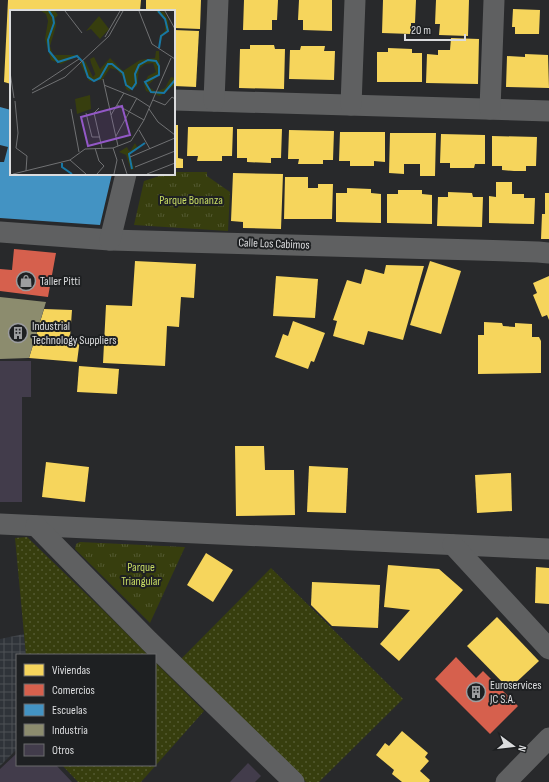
<svg xmlns="http://www.w3.org/2000/svg" width="549" height="782" font-family="'Sofia Sans Condensed',sans-serif">
	<defs>
		<pattern id="industrial-grid" width="8" height="8" patternUnits="userSpaceOnUse"><rect width="8" height="8" fill="#2f3339"/><path d="M0 4h8M4 0v8" fill="none" stroke="#4d5055"/></pattern>
		<pattern id="grass-dots" width="8" height="8" patternUnits="userSpaceOnUse"><rect width="8" height="8" fill="#373e0e"/><path d="M2 2h.1M6 6h.1" fill="none" stroke="#535931" stroke-width="1.8" stroke-linecap="round"/></pattern>
		<pattern id="park-tufts" width="24" height="20" patternUnits="userSpaceOnUse"><rect width="24" height="20" fill="#373e0e"/><path d="M3 7l-1-3M5 7V3M7 7l1-3M15 17l-1-3M17 17v-4M19 17l1-3" fill="none" stroke="#535931"/></pattern>
	</defs>
	<rect width="100%" height="100%" fill="#28292b"/>
	<!-- industrial -->
	<polygon fill="url(#industrial-grid)" points="24,634 26,655 17,655 17,749 0,766 0,639"/>
	<!-- grass -->
	<g fill="url(#grass-dots)">
		<polygon points="27,537 104,611 148,655 26,655 15,538"/>
		<polygon points="271,568 403,699 319,782 306,782 181,659"/>
		<polygon points="155,662 204,711 141,782 78,782 62,765 155,765"/>
	</g>
	<!-- park -->
	<g fill="url(#park-tufts)">
		<polygon points="174,172 207,172 207,176 230,192 228,231 134,225 144,181 165,174 174,174"/>
		<polygon points="80,542 185,547 150,623 75,549 76,544"/>
	</g>
	<!-- homes -->
	<g fill="#f6d55c">
		<polygon points="8,0 141,0 140,11 11,11 11,84 4,82"/>
		<polygon points="146,0 201,0 200,29 174,28 174,11 146,11"/>
		<polygon points="244,0 278,0 277,20 272,20 272,30 243,30"/>
		<polygon points="299,0 332,0 332,31 303,30 303,20 298,20"/>
		<polygon points="383,0 416,0 415,23 411,23 411,34 382,33"/>
		<polygon points="436,0 469,0 468,36 439,35 440,24 435,24"/>
		<polygon points="513,9 540,10 539,34 515,34 515,27 512,27"/>
		<polygon points="174,30 199,31 196,87 174,86"/>
		<polygon points="451,38 479,39 478,84 426,83 427,54 438,55 438,50 450,50"/>
		<polygon points="250,45 274,45 275,49 285,49 284,89 239,88 240,49 250,49"/>
		<polygon points="301,46 325,46 324,51 335,51 334,80 289,79 290,50 300,50"/>
		<polygon points="388,48 412,49 412,53 422,53 422,82 377,82 377,52 388,52"/>
		<polygon points="525,54 548,55 549,88 506,87 507,56 525,57"/>
		<polygon points="174,125 178,125 178,158 183,159 183,168 174,168"/>
		<polygon points="188,127 233,127 232,156 222,156 222,161 197,161 198,156 187,156"/>
		<polygon points="237,129 282,129 281,158 271,158 271,163 247,162 247,158 237,158"/>
		<polygon points="289,130 334,131 333,160 323,160 323,164 298,164 299,159 288,159"/>
		<polygon points="340,132 385,132 385,162 374,161 374,166 350,166 350,161 339,161"/>
		<polygon points="390,133 436,133 435,176 420,176 420,164 404,164 404,174 389,173"/>
		<polygon points="441,134 485,135 485,164 475,164 474,168 450,168 450,163 440,163"/>
		<polygon points="492,136 537,137 536,166 526,166 526,171 514,171 502,170 502,166 492,166"/>
		<polygon points="233,173 283,174 281,229 243,228 243,222 231,221"/>
		<polygon points="285,177 308,177 308,188 318,188 318,184 333,184 332,219 284,219"/>
		<polygon points="496,182 512,182 512,194 524,194 524,198 535,198 534,224 489,223 489,196 496,197"/>
		<polygon points="347,188 371,189 371,193 381,194 381,223 336,222 336,193 347,193"/>
		<polygon points="398,190 422,190 422,194 432,195 432,224 387,223 387,194 398,194"/>
		<polygon points="448,192 472,193 473,197 483,197 482,227 437,226 438,197 448,197"/>
		<polygon points="545,193 549,193 549,239 541,239 542,214 545,214"/>
		<polygon points="135,261 196,264 194,298 181,297 179,327 167,326 165,366 103,363 106,305 132,306"/>
		<polygon points="430,261 461,271 441,334 410,325"/>
		<polygon points="386,265 424,266 403,340 368,331 364,345 333,336 337,321 333,320 347,280 361,284 365,269 384,274"/>
		<polygon points="276,276 318,279 315,318 273,316"/>
		<polygon points="549,276 549,320 547,315 542,317 533,295 537,293 533,283"/>
		<polygon points="44,309 72,310 70,338 80,339 77,362 29,358"/>
		<polygon points="293,321 325,333 314,362 311,361 308,369 275,357 283,334 288,336"/>
		<polygon points="484,322 502,323 503,326 515,327 515,323 532,324 532,337 539,337 541,341 541,373 478,374 478,335 484,335"/>
		<polygon points="79,366 119,369 117,394 77,392"/>
		<polygon points="235,446 264,446 265,470 294,470 295,515 236,516"/>
		<polygon points="46,462 89,467 85,502 42,497"/>
		<polygon points="309,466 348,468 346,513 307,512"/>
		<polygon points="511,473 512,511 477,513 475,475"/>
		<polygon points="206,553 233,570 213,602 187,585"/>
		<polygon points="388,565 439,569 463,590 399,661 380,644 410,610 384,607"/>
		<polygon points="536,567 549,568 549,604 535,603"/>
		<polygon points="312,582 380,585 378,628 332,626 311,605"/>
		<polygon points="497,617 539,661 509,689 467,646"/>
		<polygon points="402,731 428,753 425,757 429,761 420,771 430,780 429,782 402,782 392,774 394,770 376,755 385,743 389,746"/>
	</g>
	<!-- shops -->
	<g fill="#d6604d">
		<polygon points="14,249 56,253 48,297 0,291 0,269 12,270"/>
		<polygon points="456,657 476,678 483,671 518,706 490,734 435,679"/>
	</g>
	<!-- schools -->
	<polygon fill="#4393c3" points="0,107 11,110 11,174 112,174 100,225 0,218 0,162 4,162 8,147 0,145"/>
	<!-- industry -->
	<polygon fill="#8c8c6e" points="0,297 46,302 29,358 0,359"/>
	<!-- building -->
	<g fill="#423c4b">
		<polygon points="0,361 31,361 31,397 22,397 22,502 0,502"/>
		<polygon points="17,753 17,765 56,765 72,782 0,782 0,769"/>
		<polygon points="248,763 261,776 255,782 230,782"/>
	</g>
	<g fill="none" stroke-linecap="round" stroke-linejoin="round">
		<!-- minor -->
		<g stroke="#5f6061" stroke-width="21">
			<polyline points="174,100 549,111"/>
			<polyline points="214,101 218,0"/>
			<polyline points="351,105 355,0"/>
			<polyline points="490,109 494,0"/>
			<polyline points="0,232 110,240 476,250 538,252 549,253"/>
			<polyline points="110,240 126,174"/>
			<polyline points="0,524 549,549"/>
			<polyline points="36,526 149,641 294,782"/>
			<polyline points="453,545 549,649"/>
			<polyline points="506,782 549,738"/>
		</g>
	</g>
	<!-- icons -->
	<defs>
		<symbol id="shop-ring" viewBox="-11 -11 22 22"><circle r="9.5" fill="#1e2022" stroke="#9c9d9f" stroke-width="1.5"/><path d="M-5-2.5h2.3a2.7 3.5 0 0 1 5.4 0H5L5.5 6h-11ZM-1.5-2.5h3a1.5 2.3 0 0 0-3 0Z" fill="#9c9d9f"/></symbol>
		<symbol id="building-ring" viewBox="-11 -11 22 22"><circle r="9.5" fill="#1e2022" stroke="#9c9d9f" stroke-width="1.5"/><path d="M-4-6H4V6H1V3H-1V6H-4ZM-2.5-4.3h1.7v1.8h-1.7ZM.8-4.3h1.7v1.8H.8ZM-2.5-1h1.7V.8h-1.7ZM.8-1h1.7V.8H.8Z" fill="#9c9d9f"/></symbol>
	</defs>
	<g fill-rule="evenodd">
		<use href="#shop-ring" x="15" y="270" width="22" height="22"/>
		<use href="#building-ring" x="7" y="322" width="22" height="22"/>
		<use href="#building-ring" x="465" y="681" width="22" height="22"/>
	</g>
	<g text-anchor="middle" dominant-baseline="central" stroke-width="4" stroke-linejoin="round" paint-order="stroke">
		<!-- park labels -->
		<g font-size="12" fill="#c8dc64" stroke="#1e2022">
			<text x="191" y="200">Parque Bonanza</text>
			<text x="141" y="567">Parque<tspan x="141" dy="14">Triangular</tspan></text>
		</g>
		<!-- street labels -->
		<g font-size="12" fill="#dbdcde" stroke="#1e2022">
			<text transform="translate(274 244) rotate(2)">Calle Los Cabimos</text>
		</g>
		<!-- poi labels -->
		<g font-size="12" fill="#dbdcde" stroke="#1e2022" text-anchor="start">
			<text x="40" y="281">Taller Pitti</text>
			<text x="32" y="326">Industrial<tspan x="32" dy="14">Technology Suppliers</tspan></text>
			<text x="490" y="685">Euroservices<tspan x="490" dy="14">JC S.A.</tspan></text>
		</g>
	</g>
	<!-- overview -->
	<g transform="translate(10 10)">
		<rect width="165" height="165" fill="#28292b"/>
		<path d="M89,6l10,13 -9,10 -9,-10 -5,2zM84,47l7,14 -5,5 -5,-13 -1,-4zM80,85l1,14 -14,5 -2,-15z" fill="#373e0e"/>
		<path d="M31,1h14l3,4 -3,3 1,8 -6,20 3,9h27l-19,9 -10,-4 -6,-21 3,-18 -2,-7zM146,1l8,1 4,8 1,11 -6,4 -4,13 1,-13 5,-4v-12zM146,41h3l1,23 -13,12 8,5 -1,3 -8,-3 -2,-7 4,-8 8,-4 -3,-9 -8,1 -6,5 -2,17 -8,5 -3,-2 -3,-12 -6,-7 -7,-2 -8,12 -13,1 -9,-18 5,-2 8,16 17,-19 13,13 17,-11 15,-2zM161,67l4,1v9l-2,-1 -13,10 -4,-1 2,-4 7,-3zM136,132l-16,12 4,15 -3,1 -5,-15 -7,-3 8,-5 2,4 2,-1 4,-7 2,4z" fill="#373e0e"/>
		<path fill="none" stroke="#1777a5" stroke-width="2" d="M39,1l4,6 1,6 -6,17 1,11 9,11 19,-6 6,6 5,15 6,4 6,-3 8,-14h4l11,9 3,12 6,4 4,-6 -1,-9 4,-9 9,-5 8,1 3,5v9l-14,7 6,10 13,1 11,-13M148,1l7,8 3,12 -7,5 -2,12M52,153v4l10,7M122,159l-3,-15 16,-11"/>
		<path fill="none" stroke="#707173" stroke-width="1" d="M55,1l17,22M129,1l13,33 23,15M155,1l10,18M95,27l15,-26M0,62l4,26M93,69l15,67M94,75l32,13 14,9M22,80l47,-31M22,83l33,-16 44,-41 14,-25M143,90l12,5 7,-8 3,2M5,91l3,32 -2,15 11,8 -1,15M107,95l27,15M89,98l-5,5 8,35M61,99l8,43M139,99l9,13 17,13M76,103l6,24h8M101,105l13,-22M129,120l11,19M106,126l21,-38M85,138l4,13 5,5 -7,8M103,138l4,12 -3,14M120,147l45,-19M112,149l5,15M60,150l16,14M125,157l40,-16M3,164l57,-14 15,-11 28,-1 18,-7 13,-21 27,-62M137,164l28,-11"/>
		<path fill="#9358c7" fill-opacity="0.15" stroke="#9358c7" stroke-width="2" d="M112,96l8,29 -42,11 -7,-29z"/>
		<rect width="165" height="165" fill="none" stroke="#dbdcde" stroke-width="2"/>
	</g>
	<!-- legend -->
	<rect x="16" y="654" width="140" height="112" fill="#1e2022" stroke="#6a6b6d"/>
	<rect x="24" y="664" width="20" height="12" fill="#f6d55c" stroke="#6a6b6d"/>
	<text x="52" y="674" font-size="12" fill="#dbdcde">Viviendas</text>
	<rect x="24" y="684" width="20" height="12" fill="#d6604d" stroke="#6a6b6d"/>
	<text x="52" y="694" font-size="12" fill="#dbdcde">Comercios</text>
	<rect x="24" y="704" width="20" height="12" fill="#4393c3" stroke="#6a6b6d"/>
	<text x="52" y="714" font-size="12" fill="#dbdcde">Escuelas</text>
	<rect x="24" y="724" width="20" height="12" fill="#8c8c6e" stroke="#6a6b6d"/>
	<text x="52" y="734" font-size="12" fill="#dbdcde">Industria</text>
	<rect x="24" y="744" width="20" height="12" fill="#423c4b" stroke="#6a6b6d"/>
	<text x="52" y="754" font-size="12" fill="#dbdcde">Otros</text>
	<!-- north arrow -->
	<g transform="translate(513 746) rotate(105)" stroke="#1e2022" stroke-width="3" paint-order="stroke">
	<path d="M0-3L7 15L0 10L-7 15Z" fill="#dbdcde"/>
	<text y="-6" font-size="11" font-weight="bold" text-anchor="middle" fill="#dbdcde">N</text>
	</g>
	<!-- scale -->
	<path d="M405 34v6h60v-6" fill="none" stroke="#dbdcde" stroke-width="2"/>
	<text x="411" y="34" font-size="12" fill="#dbdcde" stroke="#1e2022" stroke-width="3" paint-order="stroke">20 m</text>
</svg>
